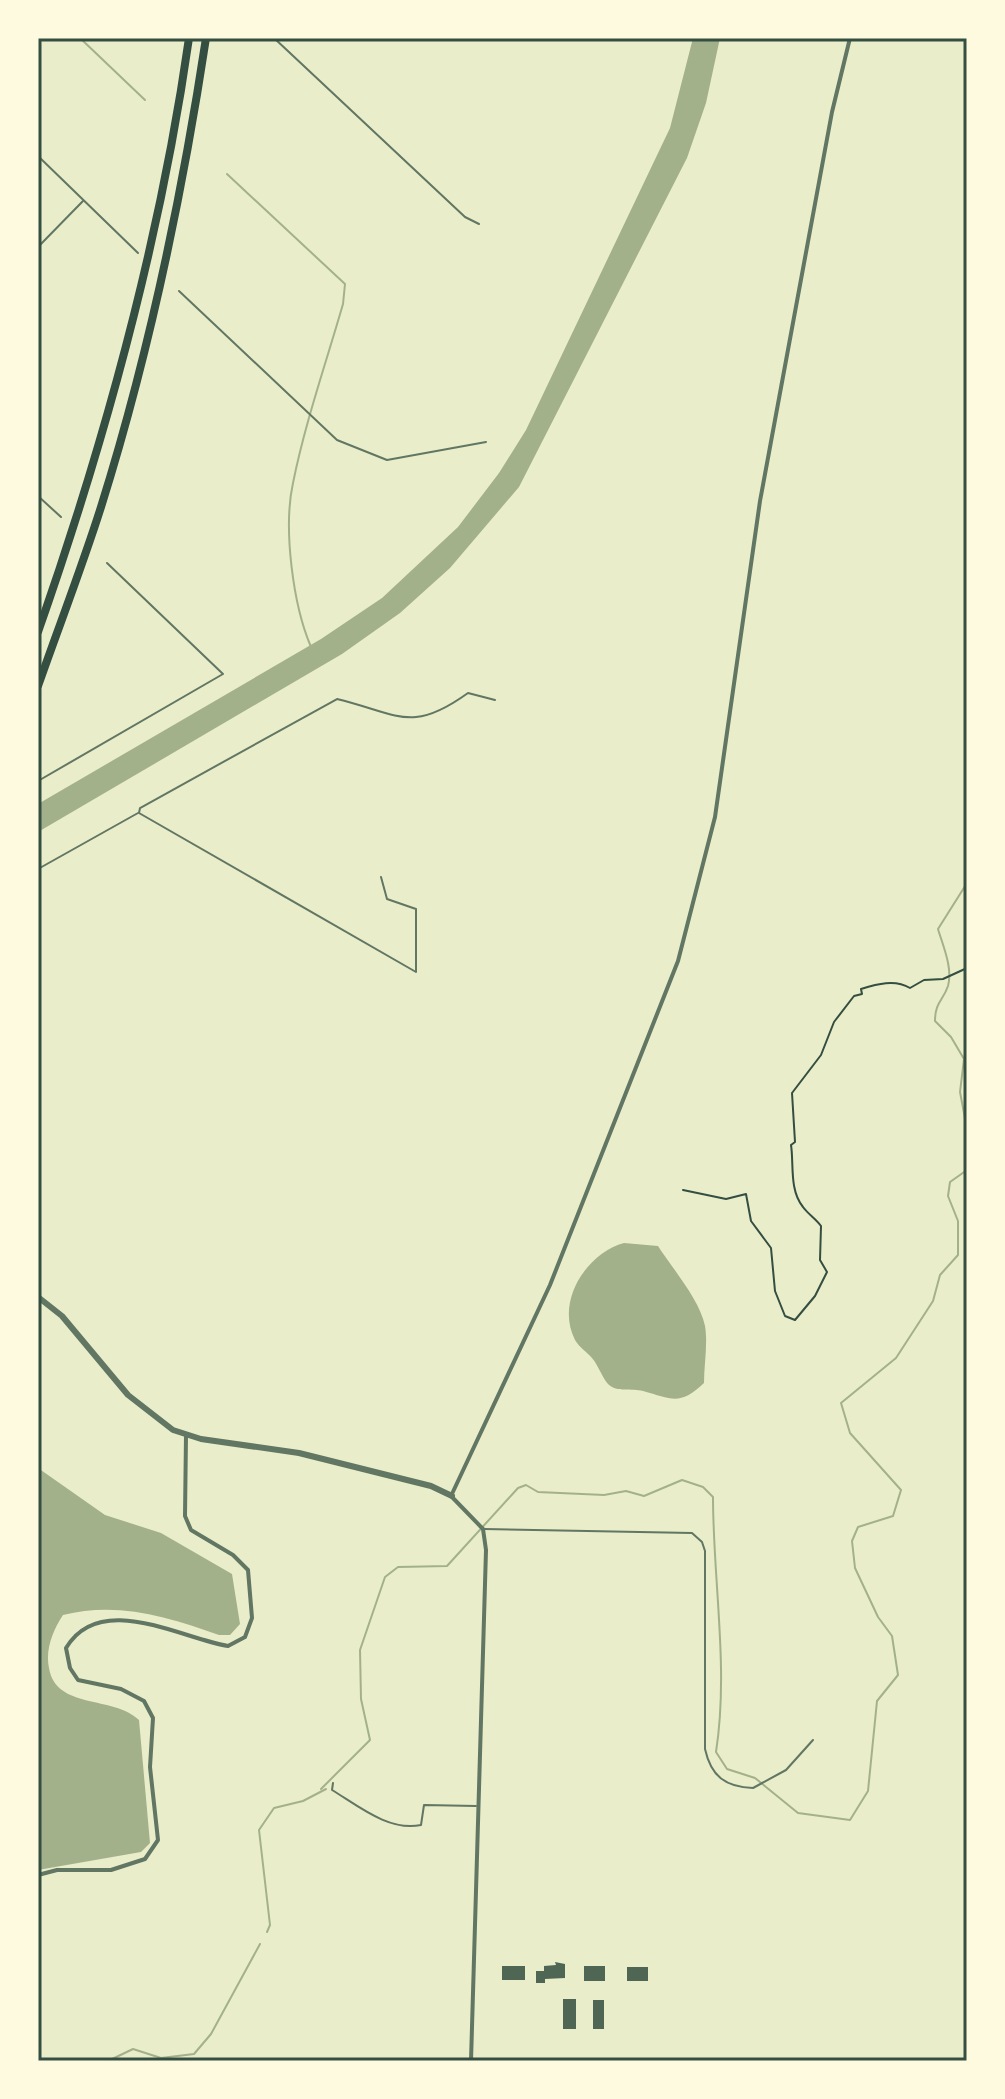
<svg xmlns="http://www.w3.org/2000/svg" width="1005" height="2099" font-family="'IBM Plex Sans',sans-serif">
	<rect width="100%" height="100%" fill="#e9edc9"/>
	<!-- water -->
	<g fill="#a3b18a">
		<polygon points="693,38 720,38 706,103 687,158 519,487 450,568 400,613 342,654 38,832 38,804 321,639 382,598 458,527 499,473 526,430 670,128"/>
		<path d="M624,1243l34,3c14,22 42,54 47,80 3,18 -1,39 -1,57 -24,23 -32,16 -61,8 -11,-3 -26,2 -35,-7 -6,-7 -10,-19 -16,-26 -5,-6 -13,-11 -17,-18 -20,-39 12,-87 49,-97z"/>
		<path d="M38,1468l67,47 56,18 71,41 8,50 -10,11h-11c-50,-18 -102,-34 -156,-20 -10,15 -18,35 -14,53 7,42 64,27 90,52l11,123 -9,9 -103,18z"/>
	</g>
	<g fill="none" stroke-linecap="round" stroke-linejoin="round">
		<!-- stream -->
		<g stroke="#a3b18a" stroke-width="2">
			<polyline points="80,38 145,100"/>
			<path d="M227,174l118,110 -2,20c-17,59 -38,119 -50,179 -10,45 0,122 18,164"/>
			<path d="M967,883l-29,46c5,17 15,39 10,57 -5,15 -13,16 -13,35l16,16 13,22 -4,33 7,37"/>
			<path d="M321,1789l49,-49 -9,-41 -1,-49 25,-73 13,-10 49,-1 71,-78 8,-3 12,7 66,3 22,-4 18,5 38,-16 21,7 10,10c0,84 16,172 3,255l11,17 28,9 43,35 52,7 18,-29 9,-90 21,-26 -6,-39 -14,-19 -23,-49 -3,-27 6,-14 35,-11 8,-26 -51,-57 -9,-30 55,-45 37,-57 7,-26 18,-20v-34l-10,-25 2,-14 17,-12"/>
			<polyline points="267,1932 270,1925 259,1830 274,1808 303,1801 326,1789"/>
			<polyline points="108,2061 133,2049 161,2058 194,2054 211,2034 260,1944"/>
		</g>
	</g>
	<!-- building -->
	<g fill="#4f6655">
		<polygon points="555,1962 565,1964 565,1978 545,1979 545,1983 536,1983 536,1971 544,1971 544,1966 556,1965"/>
		<rect x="502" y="1966" width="23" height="14"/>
		<rect x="584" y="1966" width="21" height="15"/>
		<rect x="627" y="1967" width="21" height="14"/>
		<rect x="563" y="1999" width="13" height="30"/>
		<rect x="593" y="2000" width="11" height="29"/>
	</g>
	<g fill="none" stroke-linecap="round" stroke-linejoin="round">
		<!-- path -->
		<path stroke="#344e41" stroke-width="2" d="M683,1190l43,9 20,-5 5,27 20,27 4,43 10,25 10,4 20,-24 12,-24 -7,-12 1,-34c-5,-7 -13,-12 -18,-19 -14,-17 -9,-44 -12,-62l4,-3 -3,-49 29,-38 13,-33 20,-26 8,-2 -1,-5c16,-5 34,-10 49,-1l14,-8 19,-1 24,-11"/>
		<!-- service -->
		<g stroke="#617663" stroke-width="2">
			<polyline points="274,38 465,217 479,224"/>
			<polyline points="38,156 138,253"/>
			<polyline points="38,247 83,201"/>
			<polyline points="179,291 337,440 387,460 486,442"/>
			<polyline points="38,496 61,517"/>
			<polyline points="38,781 223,674 107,563"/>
			<polyline points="38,869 138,813"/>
			<path d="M381,877l6,22 29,10v63l-277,-159 1,-5 197,-109c62,15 74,35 131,-6l27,7"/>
			<path d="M484,1529l208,4 10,9 3,9v198c6,27 20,38 48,39l33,-18 27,-30"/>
			<path d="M333,1783l-1,7c25,15 57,42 89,35l3,-20 52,1"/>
		</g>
		<!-- minor -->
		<g stroke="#617663" stroke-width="4">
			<path d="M38,1875l19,-5h54l34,-11 13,-19 -8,-73 3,-49 -9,-17 -23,-12 -43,-9 -8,-12 -4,-20c34,-57 114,-10 162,-2l17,-9 7,-19 -4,-48 -15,-15 -42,-25 -6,-14 1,-81"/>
			<polyline points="471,2061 486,1550 483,1529 451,1496 550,1285 678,961 715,817 760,501 832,112 850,38"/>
		</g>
		<!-- tertiary -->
		<polyline stroke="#617663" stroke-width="6" points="38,1297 62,1316 128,1395 173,1430 201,1439 299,1453 431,1486 452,1496"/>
		<!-- motorway -->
		<g stroke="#344e41" stroke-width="8">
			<path d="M38,632c68,-194 122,-390 151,-594"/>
			<path d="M38,686c21,-60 44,-119 63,-179 48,-153 81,-311 105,-469"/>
		</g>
	</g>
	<!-- border -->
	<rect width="1005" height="2099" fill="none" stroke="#fefae0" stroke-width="80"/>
	<rect x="40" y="40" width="925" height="2019" fill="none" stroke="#344e41" stroke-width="3"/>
</svg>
